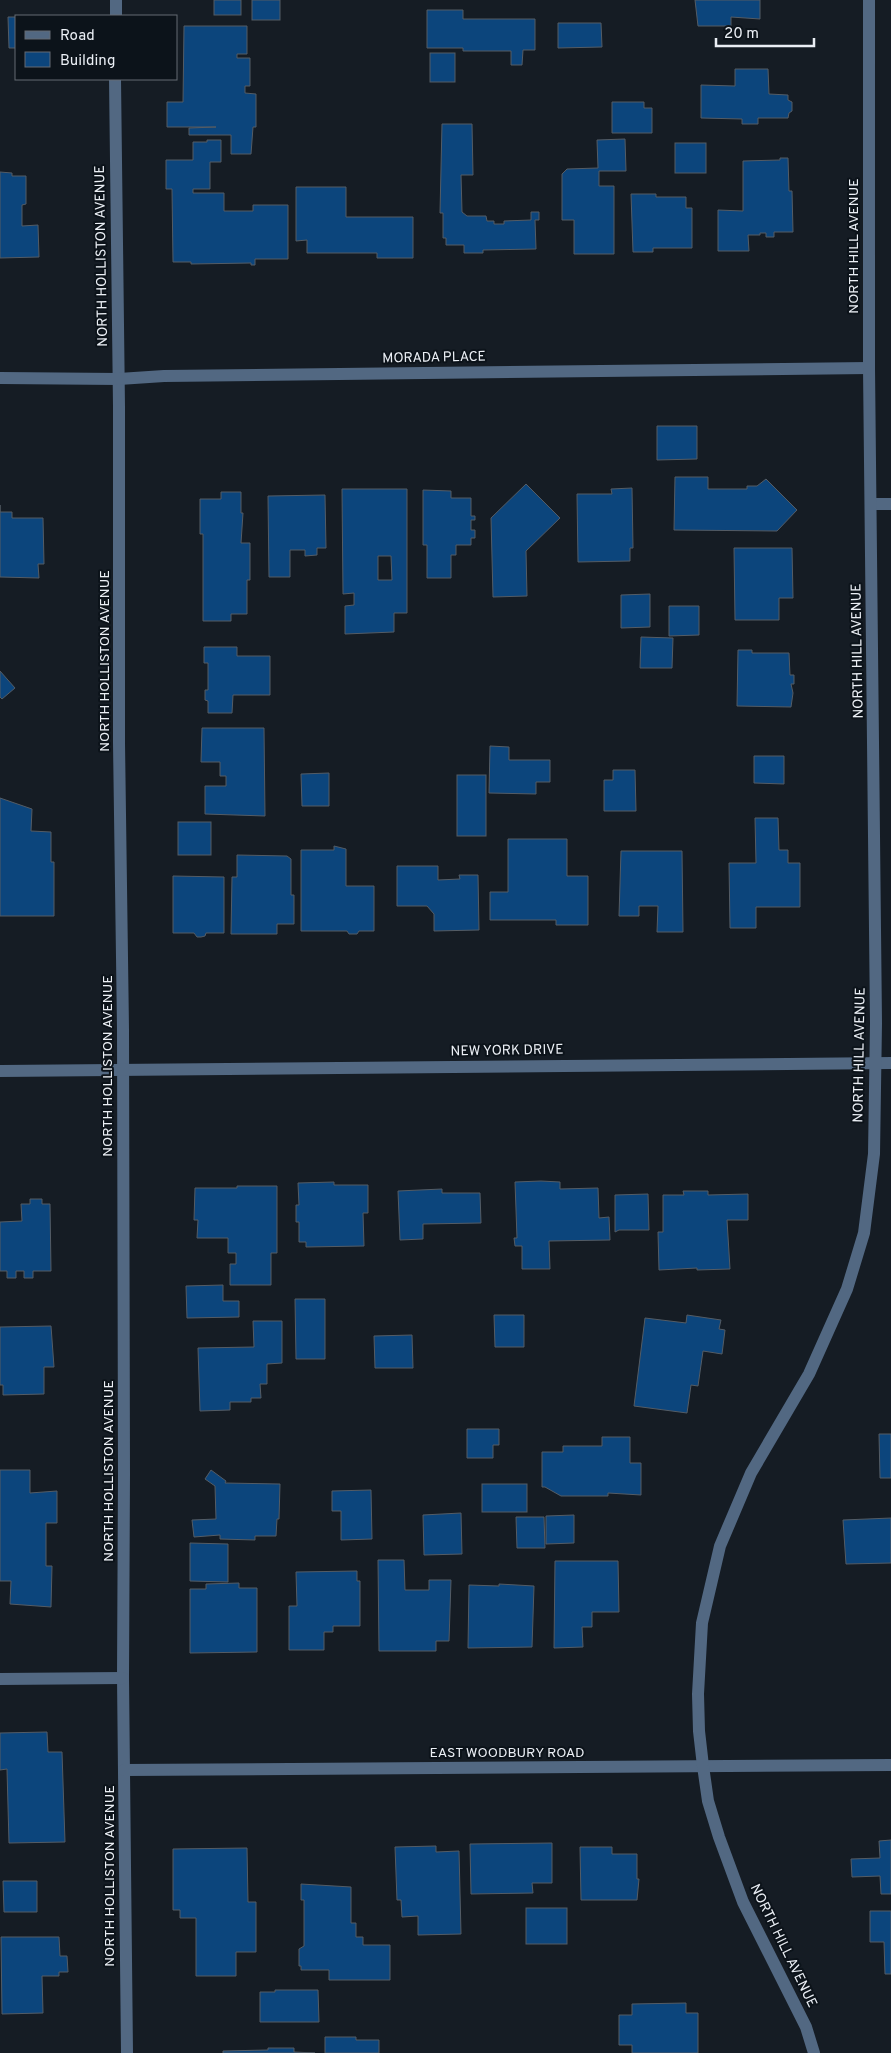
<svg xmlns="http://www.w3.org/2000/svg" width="891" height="2053" font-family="Overpass,sans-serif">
	<rect width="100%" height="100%" fill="#151c24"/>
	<!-- building -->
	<g fill="#0c457c" stroke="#545c65" fill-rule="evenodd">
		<rect x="214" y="0" width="27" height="15"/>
		<rect x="252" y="0" width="28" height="20"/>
		<polygon points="695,0 760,0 760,19 731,17 731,26 698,26"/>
		<polygon points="427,10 463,10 463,19 535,19 535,50 523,50 522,65 511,65 511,51 463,51 463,48 427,48"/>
		<polygon points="8,17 16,17 16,48 9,48"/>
		<polygon points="558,23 601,23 602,47 558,48"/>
		<polygon points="184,26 247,26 247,54 237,54 237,58 250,58 250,86 245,86 245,93 256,94 256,127 253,127 251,154 231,154 231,135 189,135 189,128 216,127 167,127 167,102 183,102"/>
		<rect x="430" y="53" width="25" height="29"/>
		<polygon points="735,69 768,69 769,94 788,95 788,100 792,102 792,111 789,113 788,118 758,118 758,124 742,124 742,119 701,118 701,85 735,86"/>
		<polygon points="612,102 644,102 644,108 652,108 652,133 612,133"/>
		<polygon points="442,124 472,124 473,175 461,175 462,212 467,216 486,216 487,221 494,221 494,224 504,224 504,221 531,220 531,212 539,212 539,220 535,220 536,249 483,250 483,253 464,253 464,245 446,245 446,238 443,238 443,213 440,213"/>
		<polygon points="625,139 626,171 599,171 599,186 614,186 614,254 574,254 574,220 562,220 562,174 567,169 598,168 597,140"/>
		<polygon points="207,140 221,140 221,162 210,162 210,189 193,189 193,193 224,193 224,211 253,211 253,205 288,205 288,259 255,259 255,265 251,265 251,263 191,264 191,262 173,262 172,189 166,189 166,160 193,160 193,142 207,142"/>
		<rect x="675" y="143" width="31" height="30"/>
		<polygon points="780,158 788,158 789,191 792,191 793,232 774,232 774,237 766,237 766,233 760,233 760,235 748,235 749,251 718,251 718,210 743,211 743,161 780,160"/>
		<polygon points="0,172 12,173 12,176 26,176 26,204 22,205 22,226 38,225 39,257 0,258"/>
		<polygon points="296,187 346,187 346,217 413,217 413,258 377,258 377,253 307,253 307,240 296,241"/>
		<polygon points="631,194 656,194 656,197 686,197 686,208 692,208 692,248 653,248 653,252 633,252"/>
		<polygon points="657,426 697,426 697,459 657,460"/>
		<polygon points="675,477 708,477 708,489 747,489 747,486 757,486 766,479 797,510 777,531 674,530"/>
		<polygon points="526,484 560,518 526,551 527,596 493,597 491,518"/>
		<polygon points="632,488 633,548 630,548 630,561 578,562 577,494 612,494 611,489"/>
		<path d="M342,489h65v124h-13v19l-49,2v-28l9,-1v-12l-11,1zM378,556h13l1,24h-14z"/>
		<polygon points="423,490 451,491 451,498 471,498 471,516 475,516 475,520 471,520 471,530 475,530 475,538 471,538 471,545 456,545 456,555 451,555 451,578 427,578 427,545 423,545"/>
		<polygon points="221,492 241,492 241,513 243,513 241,543 250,543 250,580 247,580 247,614 231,614 231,621 203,621 203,534 200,534 200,499 221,499"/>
		<polygon points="325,495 326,548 317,548 317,555 305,556 305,550 290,550 290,577 269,577 268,496"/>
		<polygon points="0,505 0,512 12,512 12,518 43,518 44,564 38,564 39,578 0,577"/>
		<polygon points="734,548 792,548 793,598 779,598 779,620 735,620"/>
		<polygon points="650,594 650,627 621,628 621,595"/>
		<polygon points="669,606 699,606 699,635 669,636"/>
		<polygon points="641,637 673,638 672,668 640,668"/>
		<polygon points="204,647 237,647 237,656 270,656 270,695 233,695 232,713 208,713 208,701 205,700 205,690 208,690 208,663 204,663"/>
		<polygon points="738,650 752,650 752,653 789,653 790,675 794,675 794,684 791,684 793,693 791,707 737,706"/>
		<polygon points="0,671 15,688 2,699 0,697"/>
		<polygon points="202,728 264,728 265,816 205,814 205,786 226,786 226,776 220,776 220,762 201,762"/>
		<polygon points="490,746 509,747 509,760 550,760 550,782 536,782 536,794 489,793"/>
		<polygon points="754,756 784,756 784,784 754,783"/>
		<polygon points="613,770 635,770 636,811 604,811 604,780 613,780"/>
		<polygon points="329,773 329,806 302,806 301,774"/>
		<rect x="457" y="775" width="29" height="61"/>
		<polygon points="0,798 32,809 31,831 51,832 51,862 54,862 54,916 0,916"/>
		<polygon points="755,818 778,818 779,850 788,850 788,863 800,863 800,907 756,907 756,928 730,928 729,863 756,863"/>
		<rect x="178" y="822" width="33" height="33"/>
		<polygon points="508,839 567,839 567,876 588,876 588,925 556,925 556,920 490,920 490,892 508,892"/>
		<polygon points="334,846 346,849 346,886 374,886 374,931 359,931 357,934 349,934 347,931 301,931 301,850 334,850"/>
		<polygon points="621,851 682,851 683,932 657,932 658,906 639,906 639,916 619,916"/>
		<polygon points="237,855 287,856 291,859 291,895 294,895 294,924 277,924 277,934 231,934 232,877 237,877"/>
		<polygon points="397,866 438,866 438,880 460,879 459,875 478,875 479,930 434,931 434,914 427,906 397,906"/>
		<polygon points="173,876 224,877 224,933 206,933 205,936 201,937 197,937 194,933 173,933"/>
		<polygon points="541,1181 560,1182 560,1189 598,1188 599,1218 609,1217 610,1240 549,1241 550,1269 522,1269 522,1246 515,1246 514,1238 517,1238 515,1182"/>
		<polygon points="334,1182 334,1185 368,1185 368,1213 363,1213 364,1246 306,1247 306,1242 299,1242 299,1222 296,1222 296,1205 299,1205 298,1183"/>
		<polygon points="237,1186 277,1186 277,1253 271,1253 271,1285 230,1285 230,1264 236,1264 236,1253 228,1253 228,1238 197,1238 198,1220 194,1220 195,1188 237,1188"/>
		<polygon points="442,1189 442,1193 480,1193 481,1223 423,1224 423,1239 400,1240 398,1191"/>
		<polygon points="683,1191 708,1191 708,1195 748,1194 748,1220 727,1220 730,1269 697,1270 697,1268 659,1270 658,1232 663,1232 663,1195 684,1195"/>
		<polygon points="648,1194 649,1230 619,1230 615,1232 615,1195"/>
		<polygon points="30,1199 42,1199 42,1204 50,1204 51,1271 33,1271 33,1278 24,1278 24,1271 16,1271 16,1278 7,1278 7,1271 0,1271 0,1222 22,1221 21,1204 30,1204"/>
		<polygon points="223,1285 223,1301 239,1301 239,1317 187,1318 186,1286"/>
		<polygon points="295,1299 325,1299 325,1359 296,1359"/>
		<polygon points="494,1315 524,1315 524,1347 495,1347"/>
		<polygon points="687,1315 721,1320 719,1329 725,1330 722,1354 703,1351 698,1386 691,1385 687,1413 634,1406 645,1318 686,1323"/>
		<polygon points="253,1321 282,1321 282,1363 267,1364 267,1384 260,1384 261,1398 251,1398 251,1402 230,1402 230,1410 200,1411 198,1348 254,1347"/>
		<polygon points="51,1326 54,1367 44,1367 44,1394 3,1395 3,1385 0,1385 0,1327"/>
		<polygon points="412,1335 413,1368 375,1368 374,1336"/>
		<polygon points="467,1429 499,1429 499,1445 493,1445 493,1458 467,1458"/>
		<polygon points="879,1434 891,1434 891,1478 880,1478"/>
		<polygon points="602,1437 630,1437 630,1463 641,1463 641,1495 608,1493 608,1496 561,1496 545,1487 542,1487 542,1452 563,1452 563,1446 602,1446"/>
		<polygon points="0,1470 30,1470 30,1493 57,1491 57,1523 46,1523 46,1566 52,1566 51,1607 10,1604 11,1581 0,1581"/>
		<polygon points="211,1470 226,1481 225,1483 280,1484 279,1519 277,1519 276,1536 255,1536 255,1540 220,1539 220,1535 194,1537 192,1520 216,1519 215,1486 205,1479"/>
		<rect x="482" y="1484" width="45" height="28"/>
		<polygon points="371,1490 372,1539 341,1540 341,1511 332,1511 332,1491"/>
		<polygon points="461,1513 462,1554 424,1555 423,1515"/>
		<polygon points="574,1515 574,1543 546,1544 546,1516"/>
		<polygon points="516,1517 544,1517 545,1548 517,1548"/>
		<polygon points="891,1518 891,1563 846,1564 843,1520"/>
		<polygon points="190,1543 228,1544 228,1582 190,1581"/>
		<polygon points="378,1560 404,1560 405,1590 429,1590 429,1580 451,1580 449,1641 436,1641 436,1651 379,1651"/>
		<polygon points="555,1561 618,1561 619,1612 592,1612 592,1627 582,1627 583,1647 554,1648"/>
		<polygon points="357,1571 357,1581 360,1581 360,1626 333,1626 333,1632 324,1632 324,1650 289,1650 289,1606 297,1606 296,1572"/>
		<polygon points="239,1583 239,1588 257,1588 257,1652 190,1653 190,1589 206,1589 206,1584"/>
		<polygon points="499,1584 534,1586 532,1647 468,1648 469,1585 499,1586"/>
		<polygon points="47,1732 48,1752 62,1752 65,1842 9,1843 7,1769 0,1770 0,1733"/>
		<polygon points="891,1840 891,1894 881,1894 880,1876 852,1877 851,1859 880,1858 879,1841"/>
		<polygon points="552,1843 552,1883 532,1883 533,1893 471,1894 470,1844"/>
		<polygon points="436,1846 436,1852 459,1851 461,1934 418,1935 418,1916 402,1917 401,1900 397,1900 395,1847"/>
		<polygon points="580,1847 612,1847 612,1854 637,1854 637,1879 639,1879 637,1900 581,1900"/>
		<polygon points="247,1848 248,1902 256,1902 256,1952 236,1952 236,1976 196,1976 196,1918 180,1918 180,1910 173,1910 173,1849"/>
		<polygon points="3,1881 37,1881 37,1912 4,1912"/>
		<polygon points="301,1884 351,1887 351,1923 356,1923 356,1937 363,1937 363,1945 390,1945 390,1980 329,1980 329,1970 301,1970 301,1966 299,1966 299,1949 304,1946 304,1900 301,1900"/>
		<rect x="526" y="1908" width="41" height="36"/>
		<polygon points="870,1911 891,1911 891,1974 885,1974 884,1942 870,1942"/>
		<polygon points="1,1937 59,1937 60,1956 67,1956 68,1972 59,1972 59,1976 42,1976 43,2013 2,2014"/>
		<polygon points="275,1990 318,1990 319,2022 260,2022 260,1992 275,1992"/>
		<polygon points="686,2003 686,2013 698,2013 698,2053 632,2053 632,2045 619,2045 619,2015 632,2015 632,2004"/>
		<polygon points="325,2037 356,2037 356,2040 379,2040 379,2053 325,2053"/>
		<polygon points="268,2048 294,2048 294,2052 315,2053 223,2053 223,2051 268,2050"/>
	</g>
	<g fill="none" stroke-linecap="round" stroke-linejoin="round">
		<!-- minor -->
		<g stroke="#526882" stroke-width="12">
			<polyline points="116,16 116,0"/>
			<polyline points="115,79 119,406 119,743 123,1029 124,1474 123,1678 127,2053"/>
			<polyline points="0,378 119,379 164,376 869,368"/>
			<polyline points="871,504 891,504"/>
			<polyline points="0,1679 123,1678"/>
			<polyline points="124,1770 891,1765"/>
		</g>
		<!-- tertiary -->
		<g stroke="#526882" stroke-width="12">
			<polyline points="0,1071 891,1063"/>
			<polyline points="814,2053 806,2027 743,1902 719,1837 708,1801 703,1766 699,1731 698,1694 702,1623 720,1546 751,1473 809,1374 847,1289 864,1233 874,1154 876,1023 869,368 869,0"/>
		</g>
	</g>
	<g text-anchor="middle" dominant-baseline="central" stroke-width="4" stroke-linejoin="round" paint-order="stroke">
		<!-- street labels -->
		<g font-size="14" fill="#ebeff5" stroke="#0c131a">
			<text transform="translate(854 246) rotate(-90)">NORTH HILL AVENUE</text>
			<text transform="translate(102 256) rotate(-91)">NORTH HOLLISTON AVENUE</text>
			<text transform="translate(434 358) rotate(-1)">MORADA PLACE</text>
			<text transform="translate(858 651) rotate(-91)">NORTH HILL AVENUE</text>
			<text transform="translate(105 661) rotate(-90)">NORTH HOLLISTON AVENUE</text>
			<text transform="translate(507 1051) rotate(-1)">NEW YORK DRIVE</text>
			<text transform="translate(860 1055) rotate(-89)">NORTH HILL AVENUE</text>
			<text transform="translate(108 1066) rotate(-90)">NORTH HOLLISTON AVENUE</text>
			<text transform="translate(109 1471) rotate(-90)">NORTH HOLLISTON AVENUE</text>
			<text x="507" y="1753">EAST WOODBURY ROAD</text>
			<text transform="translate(110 1876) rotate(-90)">NORTH HOLLISTON AVENUE</text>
			<text transform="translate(783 1946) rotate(64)">NORTH HILL AVENUE</text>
		</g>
	</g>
	<!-- legend -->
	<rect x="15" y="15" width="162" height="65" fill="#0c131a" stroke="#656b72"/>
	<rect x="25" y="31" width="25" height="8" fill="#526882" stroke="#656b72"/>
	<text x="60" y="40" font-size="15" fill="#ebeff5">Road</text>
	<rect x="25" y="52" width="25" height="15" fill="#0c457c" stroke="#656b72"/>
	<text x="60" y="65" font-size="15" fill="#ebeff5">Building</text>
	<!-- scale -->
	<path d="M716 38v8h98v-8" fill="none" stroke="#ebeff5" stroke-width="2.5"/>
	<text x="724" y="38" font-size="15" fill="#ebeff5" stroke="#0c131a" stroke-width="4" paint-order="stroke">20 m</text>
</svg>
